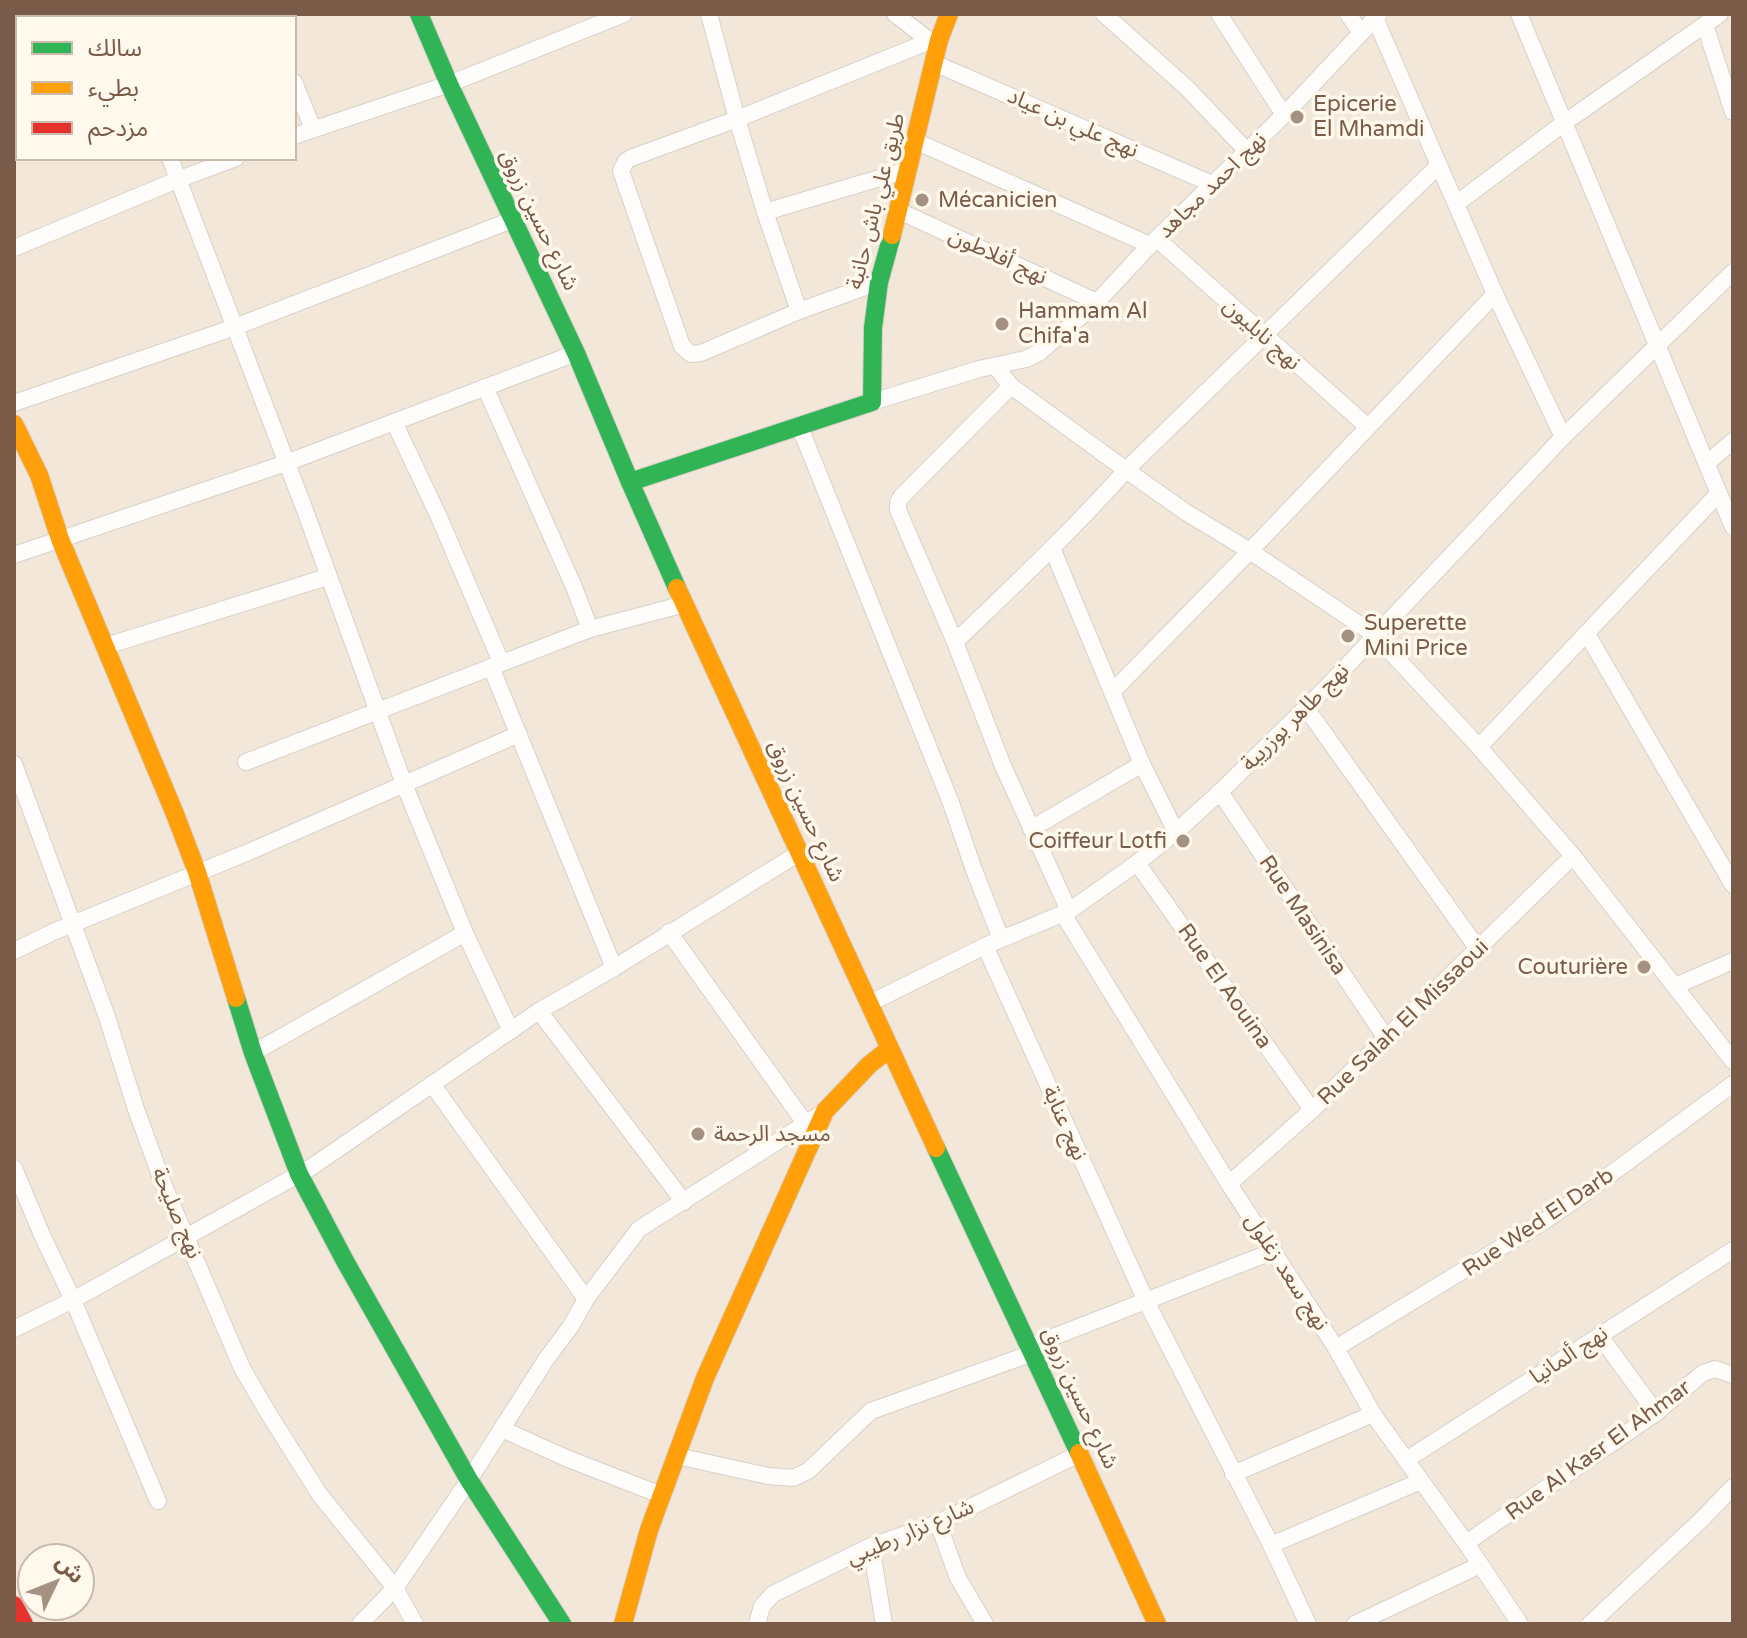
<svg xmlns="http://www.w3.org/2000/svg" width="1747" height="1638" font-family="'Varela Round','Noto Sans Arabic',sans-serif">
	<rect width="100%" height="100%" fill="#f8f4ec"/>
	<!-- residential -->
	<path fill="#f2e7d9" fill-rule="evenodd" d="M14,14h1719v1610h-1719zM18,18h276v140h-276zM32,1558h48v48h-48z"/>
	<g fill="none" stroke-linecap="round" stroke-linejoin="round">
		<defs>
			<g id="street">
				<polyline points="267,14 269,18"/>
				<polyline points="709,14 737,119 765,212 799,311"/>
				<polyline points="895,14 930,41"/>
				<polyline points="1104,14 1187,88 1247,151"/>
				<polyline points="1219,14 1284,115"/>
				<polyline points="1348,14 1361,33"/>
				<polyline points="1519,14 1733,527"/>
				<polyline points="108,18 116,14"/>
				<polyline points="1375,18 1495,294 1563,437"/>
				<polyline points="1705,25 1733,112"/>
				<polyline points="14,62 18,61"/>
				<polyline points="934,63 1212,184"/>
				<polyline points="294,82 313,129"/>
				<polyline points="294,136 449,84 624,14"/>
				<polyline points="915,141 1150,245"/>
				<polyline points="170,158 306,513 404,784 465,933 511,1031"/>
				<polyline points="1456,204 1564,123 1720,14"/>
				<polyline points="899,211 1097,302"/>
				<polyline points="765,212 907,170"/>
				<polyline points="1157,239 1368,427"/>
				<polyline points="14,248 177,180 236,158"/>
				<polyline points="879,282 799,311 701,353 691,354 682,346 621,171 626,161 631,158 737,119 930,41 939,40"/>
				<polyline points="996,367 1011,386 1126,470 1187,513 1250,551 1375,635 1479,747 1573,856 1733,1061"/>
				<polyline points="1011,386 901,497 898,503 898,510 955,642 1003,766 1069,911"/>
				<polyline points="872,402 979,369 1026,359 1040,352 1097,302 1150,245 1284,115 1379,14"/>
				<polyline points="14,403 235,327 512,220"/>
				<polyline points="394,422 439,517 501,662"/>
				<polyline points="799,425 951,803 974,870 1001,939"/>
				<polyline points="1707,463 1733,441"/>
				<polyline points="1052,548 1142,764 1176,832"/>
				<polyline points="14,555 286,463 576,353"/>
				<polyline points="590,629 685,604"/>
				<polyline points="1587,634 1733,885"/>
				<path d="M955,642c58,-56 117,-111 171,-172l313,-305"/>
				<polyline points="106,646 327,577"/>
				<polyline points="491,667 614,968"/>
				<polyline points="1112,692 1250,551 1495,294"/>
				<polyline points="1306,708 1478,949"/>
				<polyline points="1479,747 1719,493"/>
				<polyline points="246,762 590,629 574,587 485,387"/>
				<polyline points="14,764 107,1017 136,1109 164,1186 242,1368 270,1416 320,1495 395,1588 415,1624"/>
				<polyline points="1220,792 1386,1038"/>
				<polyline points="1031,829 1142,764"/>
				<polyline points="1137,863 1312,1110"/>
				<polyline points="1063,914 1229,1184 1336,1348 1373,1414 1466,1543 1520,1624"/>
				<polyline points="669,932 805,1123"/>
				<polyline points="985,946 1146,1301 1271,1545 1308,1624"/>
				<polyline points="14,951 53,932 251,851 519,734"/>
				<polyline points="1675,986 1733,961"/>
				<polyline points="868,1004 985,946 1069,911 1137,863 1176,832 1220,792 1324,690 1563,437 1733,272"/>
				<polyline points="539,1011 684,1202"/>
				<polyline points="253,1053 465,933"/>
				<polyline points="432,1084 586,1299"/>
				<polyline points="14,1168 42,1235 73,1300 158,1501"/>
				<polyline points="1229,1184 1312,1110 1573,856"/>
				<polyline points="14,1329 73,1300 310,1168 539,1011 614,968 799,853"/>
				<polyline points="1600,1336 1656,1413"/>
				<polyline points="1030,1346 1274,1251"/>
				<polyline points="1336,1348 1546,1220 1581,1196 1733,1084"/>
				<polyline points="502,1429 566,1458 661,1495"/>
				<polyline points="677,1456 768,1476 793,1478 808,1471 871,1411 1033,1353"/>
				<polyline points="1406,1460 1733,1250"/>
				<polyline points="1233,1474 1373,1414"/>
				<polyline points="938,1523 958,1578 985,1624"/>
				<polyline points="1466,1543 1656,1413 1703,1373 1715,1369 1733,1375"/>
				<polyline points="1271,1545 1421,1481"/>
				<polyline points="871,1546 884,1624"/>
				<polyline points="360,1624 395,1588 469,1480 547,1358 571,1326 586,1299 639,1229 824,1112"/>
				<polyline points="757,1624 762,1606 773,1594 871,1546 938,1523 1079,1454"/>
				<polyline points="1355,1624 1480,1565"/>
				<polyline points="1590,1624 1699,1522 1733,1487"/>
			</g>
			<g id="fast">
				<polyline points="419,14 449,84 576,353 630,482 677,588"/>
				<polyline points="630,482 872,402 873,328 879,282 892,235"/>
				<polyline points="236,998 253,1053 299,1174 345,1261 469,1480 562,1624"/>
				<polyline points="936,1148 1079,1453"/>
			</g>
			<g id="slow">
				<polyline points="892,235 939,40 949,14"/>
				<polyline points="14,424 39,475 60,539 175,814 197,872 236,998"/>
				<polyline points="677,588 936,1148"/>
				<polyline points="1079,1453 1157,1624"/>
				<polyline points="623,1624 649,1530 705,1378 825,1111 869,1065 889,1049"/>
			</g>
			<polyline id="jam" points="14,1605 24,1624"/>
		</defs>
		<!-- street casing -->
		<use href="#street" stroke="#d7d1c9" stroke-width="18"/>
		<!-- fast casing -->
		<use href="#fast" stroke="#d8d0c7" stroke-width="20"/>
		<!-- slow casing -->
		<use href="#slow" stroke="#d8d0c7" stroke-width="20"/>
		<!-- jam casing -->
		<use href="#jam" stroke="#d8d0c7" stroke-width="20"/>
		<!-- street -->
		<use href="#street" stroke="#fefdfc" stroke-width="16"/>
		<!-- fast -->
		<use href="#fast" stroke="#30b455" stroke-width="18"/>
		<!-- slow -->
		<use href="#slow" stroke="#ff9f0a" stroke-width="18"/>
		<!-- jam -->
		<use href="#jam" stroke="#e5322d" stroke-width="18"/>
	</g>
	<!-- markers -->
	<g fill="#a59181" stroke="#fff9ed" stroke-width="3">
		<circle cx="1297" cy="117" r="8"/>
		<circle cx="922" cy="200" r="8"/>
		<circle cx="1002" cy="324" r="8"/>
		<circle cx="1348" cy="636" r="8"/>
		<circle cx="1183" cy="841" r="8"/>
		<circle cx="1644" cy="967" r="8"/>
		<circle cx="698" cy="1134" r="8"/>
	</g>
	<g text-anchor="middle" dominant-baseline="central" stroke-width="7" stroke-linejoin="round" paint-order="stroke">
		<!-- poi labels -->
		<g font-size="22" fill="#795b48" stroke="#fff9ed" text-anchor="start">
			<text x="1313" y="104">Epicerie<tspan x="1313" dy="25">El Mhamdi</tspan></text>
			<text x="938" y="200">Mécanicien</text>
			<text x="1018" y="311">Hammam Al<tspan x="1018" dy="25">Chifa'a</tspan></text>
			<text x="1364" y="623">Superette<tspan x="1364" dy="25">Mini Price</tspan></text>
			<text x="1167" y="841" text-anchor="end">Coiffeur Lotfi</text>
			<text x="1628" y="967" text-anchor="end">Couturière</text>
			<text x="714" y="1134">مسجد الرحمة</text>
		</g>
		<!-- street labels -->
		<g font-size="22" fill="#795b48" stroke="#fff9ed">
			<text transform="translate(1073 123) rotate(24)">نهج علي بن عياد</text>
			<text transform="translate(1212 185) rotate(-44)">نهج احمد مجاهد</text>
			<text transform="translate(876 201) rotate(-76)">طريق علي باش حانبة</text>
			<text transform="translate(539 220) rotate(64)">شارع حسين زروق</text>
			<text transform="translate(998 256) rotate(25)">نهج أفلاطون</text>
			<text transform="translate(1262 334) rotate(42)">نهج نابليون</text>
			<text transform="translate(1295 717) rotate(-45)">نهج طاهر بوزريبة</text>
			<text transform="translate(806 811) rotate(65)">شارع حسين زروق</text>
			<text transform="translate(1303 915) rotate(56)">Rue Masinisa</text>
			<text transform="translate(1225 986) rotate(55)">Rue El Aouina</text>
			<text transform="translate(1403 1022) rotate(-44)">Rue Salah El Missaoui</text>
			<text transform="translate(1065 1123) rotate(66)">نهج عنابة</text>
			<text transform="translate(177 1213) rotate(67)">نهج صليحة</text>
			<text transform="translate(1538 1222) rotate(-34)">Rue Wed El Darb</text>
			<text transform="translate(1287 1272) rotate(57)">نهج سعد زغلول</text>
			<text transform="translate(1569 1355) rotate(-33)">نهج ألمانيا</text>
			<text transform="translate(1080 1398) rotate(65)">شارع حسين زروق</text>
			<text transform="translate(1598 1450) rotate(-36)">Rue Al Kasr El Ahmar</text>
			<text transform="translate(910 1532) rotate(-23)">شارع نزار رطيبي</text>
		</g>
	</g>
	<!-- border -->
	<rect width="1747" height="1638" fill="none" stroke="#795b48" stroke-width="32"/>
	<!-- legend -->
	<rect x="16" y="16" width="280" height="144" fill="#fff9ed" stroke="#c9baab" stroke-width="2"/>
	<rect x="32" y="42" width="40" height="12" fill="#30b455" stroke="#c9baab" stroke-width="2"/>
	<text x="88" y="56" font-size="24" fill="#795b48">سالك</text>
	<rect x="32" y="82" width="40" height="12" fill="#ff9f0a" stroke="#c9baab" stroke-width="2"/>
	<text x="88" y="96" font-size="24" fill="#795b48">بطيء</text>
	<rect x="32" y="122" width="40" height="12" fill="#e5322d" stroke="#c9baab" stroke-width="2"/>
	<text x="88" y="136" font-size="24" fill="#795b48">مزدحم</text>
	<!-- north arrow -->
	<g transform="translate(56 1582) rotate(47)"><circle r="38" fill="#fff9ed" stroke="#c9baab" stroke-width="2"/>
	<path d="M0-6L14 30L0 20L-14 30Z" fill="#a59181"/>
	<text y="-12" font-size="22" font-weight="bold" text-anchor="middle" fill="#795b48">ش</text>
	</g>
</svg>
